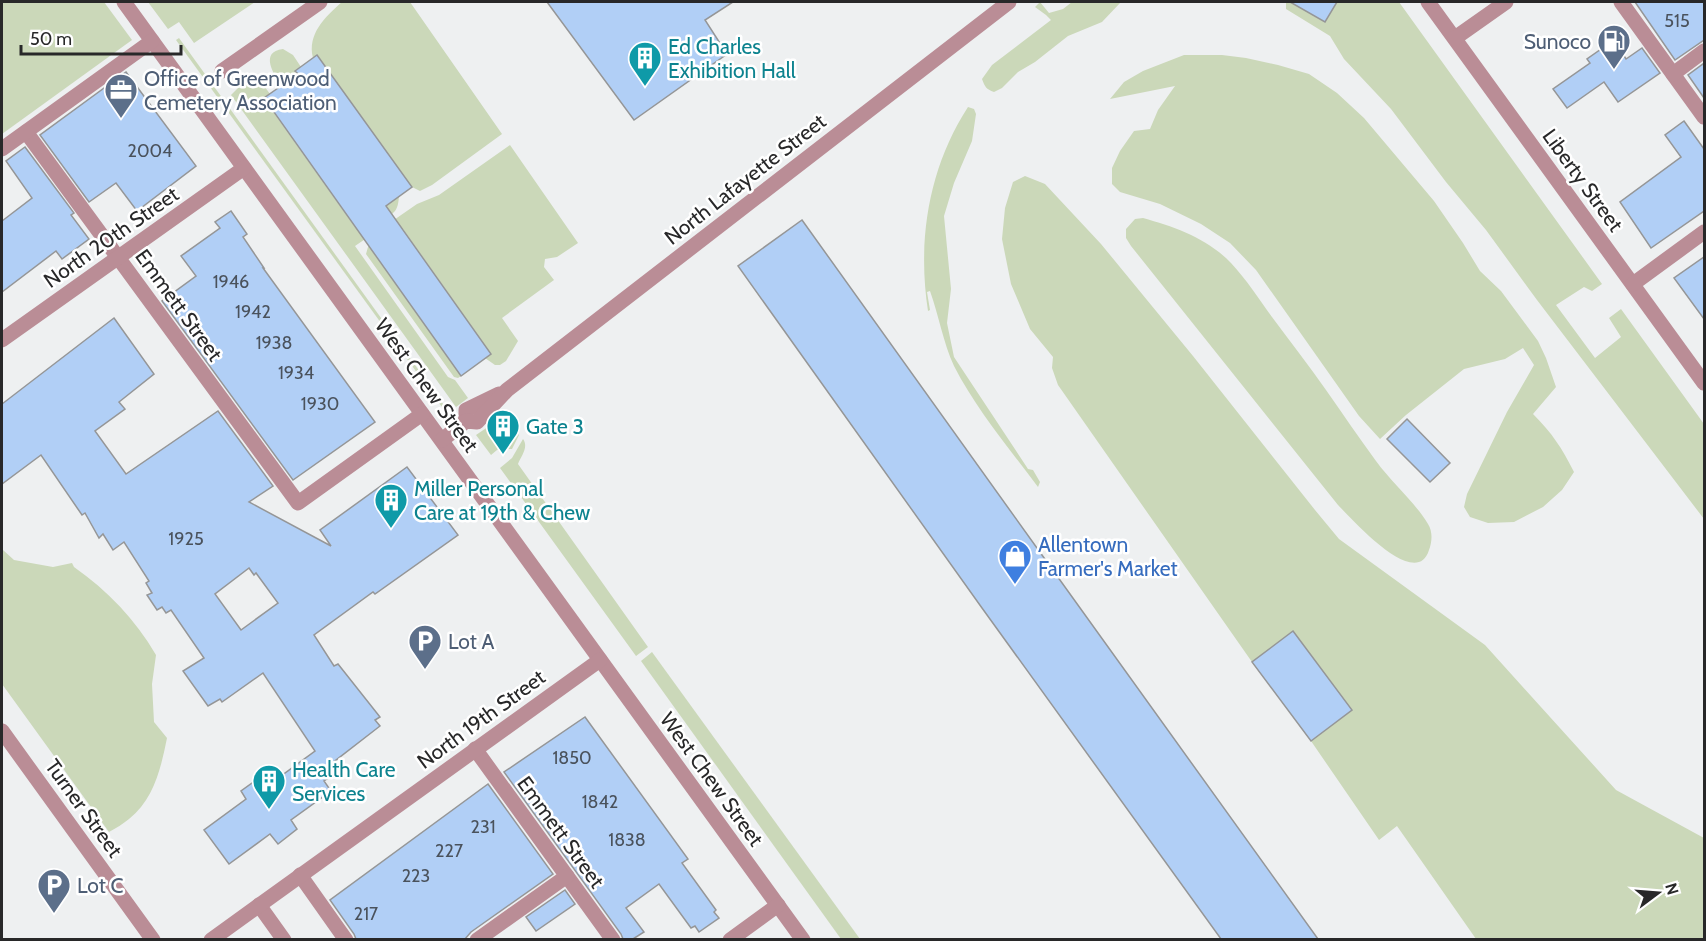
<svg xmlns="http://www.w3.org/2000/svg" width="1706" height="941" font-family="Cabin,sans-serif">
	<rect width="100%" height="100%" fill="#eef0f1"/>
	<!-- green -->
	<g fill="#cbd8b9">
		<polygon points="2,2 104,2 132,40 2,134"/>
		<polygon points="148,2 255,2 194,43 179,22 168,29"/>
		<path d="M342,2h68l92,132 -70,51 -12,6 -8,-4 -94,-131 -5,2c-6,-24 12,-41 29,-56z"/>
		<path d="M1040,2l9,11 14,-4 9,-7h49l-19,20 -34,14 -33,26 -17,10 -16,16 -8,4c-8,-3 -9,-5 -12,-13l10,-14 59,-45 -5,-5 -11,-8z"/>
		<polygon points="1286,2 1399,2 1602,284 1592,291 1584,287 1556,305 1595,358 1621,337 1609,318 1621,309 1704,424 1704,519 1537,300 1486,230 1446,182 1391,109 1344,59 1330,36 1286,9"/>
		<polygon points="179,38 446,408 444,410 176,40"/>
		<path d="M283,49l10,6 8,12 -6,4 94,132 10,-7c-1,15 -4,16 -15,24l-103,-134c-7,-12 -22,-34 2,-37z"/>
		<path d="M1184,55h38l24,3 32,7 31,9 28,19 27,25 70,83 29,42 17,28 21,20 37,50 8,17 10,29 -23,27c19,19 29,34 41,58l-12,18 -19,17 -29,15 -26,1 -18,-6 -6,-10 3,-13 40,-82 27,-47 -11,-17 -18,11 -41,10 -58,46 -26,24 -21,-23 -103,-146 -26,-27 -29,-19 -41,-20 -40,-12 -8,-8v-16l8,-17 14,-20 16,-2 8,-19 17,-24 -65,13 14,-17 19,-11z"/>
		<polygon points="255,81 262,83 270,94 264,99 355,227 377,231 355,246 448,377 455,380 468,398 456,407 231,95 239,87"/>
		<path d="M968,107l6,2 2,5 -4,27 -18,42 -10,33 7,73 -4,34 7,34 74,112 5,1 7,12 -2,5c-29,-39 -62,-78 -84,-121 -11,-24 -15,-50 -24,-75l-3,1 3,18 -2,1c-11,-71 1,-144 40,-204z"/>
		<polygon points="510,145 578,243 557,257 545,259 544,267 554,280 502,318 518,341 506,361 500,365 495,365 485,358 491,354 403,229 399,232 391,222 417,204 439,195"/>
		<polygon points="1025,176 1045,184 1101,244 1193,356 1315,510 1339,539 1485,645 1616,790 1704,838 1704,939 1476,939 1397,826 1379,840 1311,741 1252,662 1058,385 1052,368 1053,357 1030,329 1011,284 1002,239 1005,208 1013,182"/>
		<path d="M1143,218c32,9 64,20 88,45 15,16 28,36 41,54 18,24 37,49 54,73 17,24 33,48 50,71 16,22 38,40 52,63 5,8 4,18 1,26 -13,42 -78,-32 -91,-45l-207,-259 -5,-8v-9l9,-10z"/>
		<polygon points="372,244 372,251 461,376 458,378 454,377 366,254 368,247"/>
		<polygon points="501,418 506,419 519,435 512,449 508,449 503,445 491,455 476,435"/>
		<path d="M523,439c6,8 -2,17 -5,25l130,183 -12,9 -136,-188 12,-10z"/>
		<path d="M2,550h1l11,10 39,7 19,-4 2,4c34,24 61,52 82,88l-4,29 2,38 13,16c-6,30 -13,61 -38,81 -6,5 -13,9 -20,13l-107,-148z"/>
		<polygon points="652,652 860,939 841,939 641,661"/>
	</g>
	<!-- building -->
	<g fill="#b1cff6" stroke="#959697" stroke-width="1.5" fill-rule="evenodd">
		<polygon points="547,2 733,2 705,20 727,54 634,120"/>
		<polygon points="1290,2 1337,2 1325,22"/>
		<polygon points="1635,2 1704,2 1704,40 1675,60"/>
		<polygon points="1614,40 1626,59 1642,48 1660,73 1618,102 1604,82 1567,108 1553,89 1590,63 1587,59"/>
		<polygon points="317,55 412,187 386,206 491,354 461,376 264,98 298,74 295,71"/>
		<polygon points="1703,64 1704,66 1704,98 1688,75"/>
		<polygon points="126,72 196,166 137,211 116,183 89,202 40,135"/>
		<polygon points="1684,121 1704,149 1704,211 1651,248 1620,202 1681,157 1665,135"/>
		<polygon points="25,147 74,213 71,215 89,239 62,259 56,251 2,292 2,221 32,198 6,161"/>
		<polygon points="231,211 247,234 243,237 264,268 263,268 375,422 293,480 162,301 196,276 181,256 220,228 215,222"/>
		<polygon points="802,220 1047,562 1318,939 1221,939 982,608 738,266"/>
		<polygon points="1704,257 1704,319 1674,278"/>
		<path d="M114,318l40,56 -35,28 6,7 -30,22 31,43 92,-63 55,75 -24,16 82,44 -11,-16 87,-63 51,68 -83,59 -2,-2 -59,43 20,31 4,-2 42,53 -5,3 5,6 -49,38 6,8 -13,9 7,10 -40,29 6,9 -19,15 -8,-10 -41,30 -25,-34 42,-31 -5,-8 18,-13 7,9 49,-36 -52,-78 -41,29 -2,-3 -12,7 -25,-35 21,-13 -33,-48 -5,3 -4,-6 -5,3 -10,-15 5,-2 -6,-10 3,-2 -25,-39 -11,8 -10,-16 -4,4 -14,-25 -3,2 -41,-60 -39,29v-80zM249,568l5,7 2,-2 22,30 -37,27 -26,-36z"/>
		<polygon points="1407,419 1450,463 1430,482 1387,439"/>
		<polygon points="1293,631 1352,710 1311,741 1252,662"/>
		<polygon points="585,717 688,859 682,863 716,910 714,912 719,918 699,932 695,926 691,928 659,884 626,908 644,932 633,939 623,939 621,934 504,772"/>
		<polygon points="488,784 553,874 471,932 465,939 356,939 354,934 330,900"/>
		<polygon points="565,890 575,904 536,931 526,917"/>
	</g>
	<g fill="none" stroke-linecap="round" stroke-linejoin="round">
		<!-- minor -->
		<g stroke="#ba8d96" stroke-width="15">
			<polyline points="124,2 803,940"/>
			<polyline points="1428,2 1704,383"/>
			<polyline points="1621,2 1704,117"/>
			<polyline points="1455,38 1506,2"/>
			<polyline points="222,71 320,2"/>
			<polyline points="1673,74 1704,51"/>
			<polyline points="26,132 298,503 422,414"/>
			<polyline points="2,149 152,41"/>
			<polyline points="1633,284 1704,232"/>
			<polyline points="2,340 244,168"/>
			<polyline points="466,421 466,410 499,394"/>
			<polyline points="442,440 466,421 477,422 507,390 1009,2"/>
			<polyline points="2,731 153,940"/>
			<polyline points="475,749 613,940"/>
			<polyline points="300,875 346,940"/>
			<polyline points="259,905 284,940"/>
			<polyline points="211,940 600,660"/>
			<polyline points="477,940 567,876"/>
			<polyline points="730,940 778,905"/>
		</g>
	</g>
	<!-- icons -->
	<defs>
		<symbol id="fuel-pin" viewBox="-11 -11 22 30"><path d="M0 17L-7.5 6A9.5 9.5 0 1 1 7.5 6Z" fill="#5c6f8a" stroke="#fff"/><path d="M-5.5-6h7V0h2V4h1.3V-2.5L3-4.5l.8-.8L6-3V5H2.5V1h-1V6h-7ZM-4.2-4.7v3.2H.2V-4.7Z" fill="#fff"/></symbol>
		<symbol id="building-pin" viewBox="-11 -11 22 30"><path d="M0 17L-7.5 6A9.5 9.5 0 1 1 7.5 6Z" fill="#0f9aa8" stroke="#fff"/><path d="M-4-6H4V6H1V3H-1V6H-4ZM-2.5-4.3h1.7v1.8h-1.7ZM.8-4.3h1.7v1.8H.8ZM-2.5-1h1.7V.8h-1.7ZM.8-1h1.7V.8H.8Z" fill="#fff"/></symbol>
		<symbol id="office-pin" viewBox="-11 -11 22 30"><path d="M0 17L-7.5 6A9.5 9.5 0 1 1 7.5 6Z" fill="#5c6f8a" stroke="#fff"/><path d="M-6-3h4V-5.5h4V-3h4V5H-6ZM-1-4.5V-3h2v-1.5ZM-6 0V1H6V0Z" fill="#fff"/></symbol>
		<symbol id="shop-pin" viewBox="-11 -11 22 30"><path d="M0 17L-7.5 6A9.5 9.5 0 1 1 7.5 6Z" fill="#3f7fe0" stroke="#fff"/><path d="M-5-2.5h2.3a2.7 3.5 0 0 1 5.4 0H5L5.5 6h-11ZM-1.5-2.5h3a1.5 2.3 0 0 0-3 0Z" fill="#fff"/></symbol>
		<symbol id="parking-pin" viewBox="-11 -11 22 30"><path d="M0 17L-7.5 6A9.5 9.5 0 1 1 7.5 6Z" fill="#5c6f8a" stroke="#fff"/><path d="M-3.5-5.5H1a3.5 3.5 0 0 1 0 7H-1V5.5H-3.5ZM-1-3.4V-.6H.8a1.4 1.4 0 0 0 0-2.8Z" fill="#fff"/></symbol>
	</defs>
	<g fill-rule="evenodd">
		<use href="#fuel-pin" x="1595" y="22" width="38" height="52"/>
		<use href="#building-pin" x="626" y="39" width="38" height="52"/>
		<use href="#office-pin" x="102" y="71" width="38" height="52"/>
		<use href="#building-pin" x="484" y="407" width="38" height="52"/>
		<use href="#building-pin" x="372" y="481" width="38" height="52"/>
		<use href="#shop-pin" x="996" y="537" width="38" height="52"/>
		<use href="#parking-pin" x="406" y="622" width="38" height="52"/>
		<use href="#building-pin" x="250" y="762" width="38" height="52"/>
		<use href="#parking-pin" x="35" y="866" width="38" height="52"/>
	</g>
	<g text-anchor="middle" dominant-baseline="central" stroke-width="5" stroke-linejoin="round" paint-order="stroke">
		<!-- number labels -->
		<g font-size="18" fill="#4a525c">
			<text x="1677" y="21">515</text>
			<text x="150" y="151">2004</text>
			<text x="231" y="282">1946</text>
			<text x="253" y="312">1942</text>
			<text x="274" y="343">1938</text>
			<text x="296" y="373">1934</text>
			<text x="320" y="404">1930</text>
			<text x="186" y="539">1925</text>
			<text x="572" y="758">1850</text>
			<text x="600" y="802">1842</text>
			<text x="483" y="827">231</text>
			<text x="627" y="840">1838</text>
			<text x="449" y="851">227</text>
			<text x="416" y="876">223</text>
			<text x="366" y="914">217</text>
		</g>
		<!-- service labels -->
		<g font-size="21" fill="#4e5e75" stroke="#fff" text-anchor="start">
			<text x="1591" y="41" text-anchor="end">Sunoco</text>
			<text x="144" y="78">Office of Greenwood<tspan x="144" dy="24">Cemetery Association</tspan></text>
			<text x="448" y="641">Lot A</text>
			<text x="77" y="885">Lot C</text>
		</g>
		<!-- culture labels -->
		<g font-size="21" fill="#0d838f" stroke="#fff" text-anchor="start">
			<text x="668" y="46">Ed Charles<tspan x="668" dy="24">Exhibition Hall</tspan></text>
			<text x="526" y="426">Gate 3</text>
			<text x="414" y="488">Miller Personal<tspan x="414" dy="24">Care at 19th &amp; Chew</tspan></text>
			<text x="292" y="769">Health Care<tspan x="292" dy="24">Services</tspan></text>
		</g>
		<!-- street labels -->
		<g font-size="21" fill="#282829" stroke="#fff">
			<text transform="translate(745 179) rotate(-38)">North Lafayette Street</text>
			<text transform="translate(1583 180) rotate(54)">Liberty Street</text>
			<text transform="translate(111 237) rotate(-35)">North 20th Street</text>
			<text transform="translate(179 305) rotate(54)">Emmett Street</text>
			<text transform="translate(427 385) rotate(54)">West Chew Street</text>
			<text transform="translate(481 719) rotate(-36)">North 19th Street</text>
			<text transform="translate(712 779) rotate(54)">West Chew Street</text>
			<text transform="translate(84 808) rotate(54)">Turner Street</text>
			<text transform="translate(561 832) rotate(54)">Emmett Street</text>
		</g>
		<!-- shop labels -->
		<g font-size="21" fill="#366cbe" stroke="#fff" text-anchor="start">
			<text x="1038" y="544">Allentown<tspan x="1038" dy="24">Farmer's Market</tspan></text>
		</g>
	</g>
	<!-- border -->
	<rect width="1706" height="941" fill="none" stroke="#282829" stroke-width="6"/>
	<!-- north arrow -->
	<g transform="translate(1658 893) rotate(74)" stroke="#ffffff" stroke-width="4.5" paint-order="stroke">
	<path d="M0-4.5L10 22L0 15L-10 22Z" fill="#282829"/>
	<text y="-9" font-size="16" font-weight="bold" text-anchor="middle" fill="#282829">N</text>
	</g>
	<!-- scale -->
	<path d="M21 45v9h160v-9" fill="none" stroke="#282829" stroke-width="3"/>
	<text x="30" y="45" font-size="18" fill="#282829" stroke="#ffffff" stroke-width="4.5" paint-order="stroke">50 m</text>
</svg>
